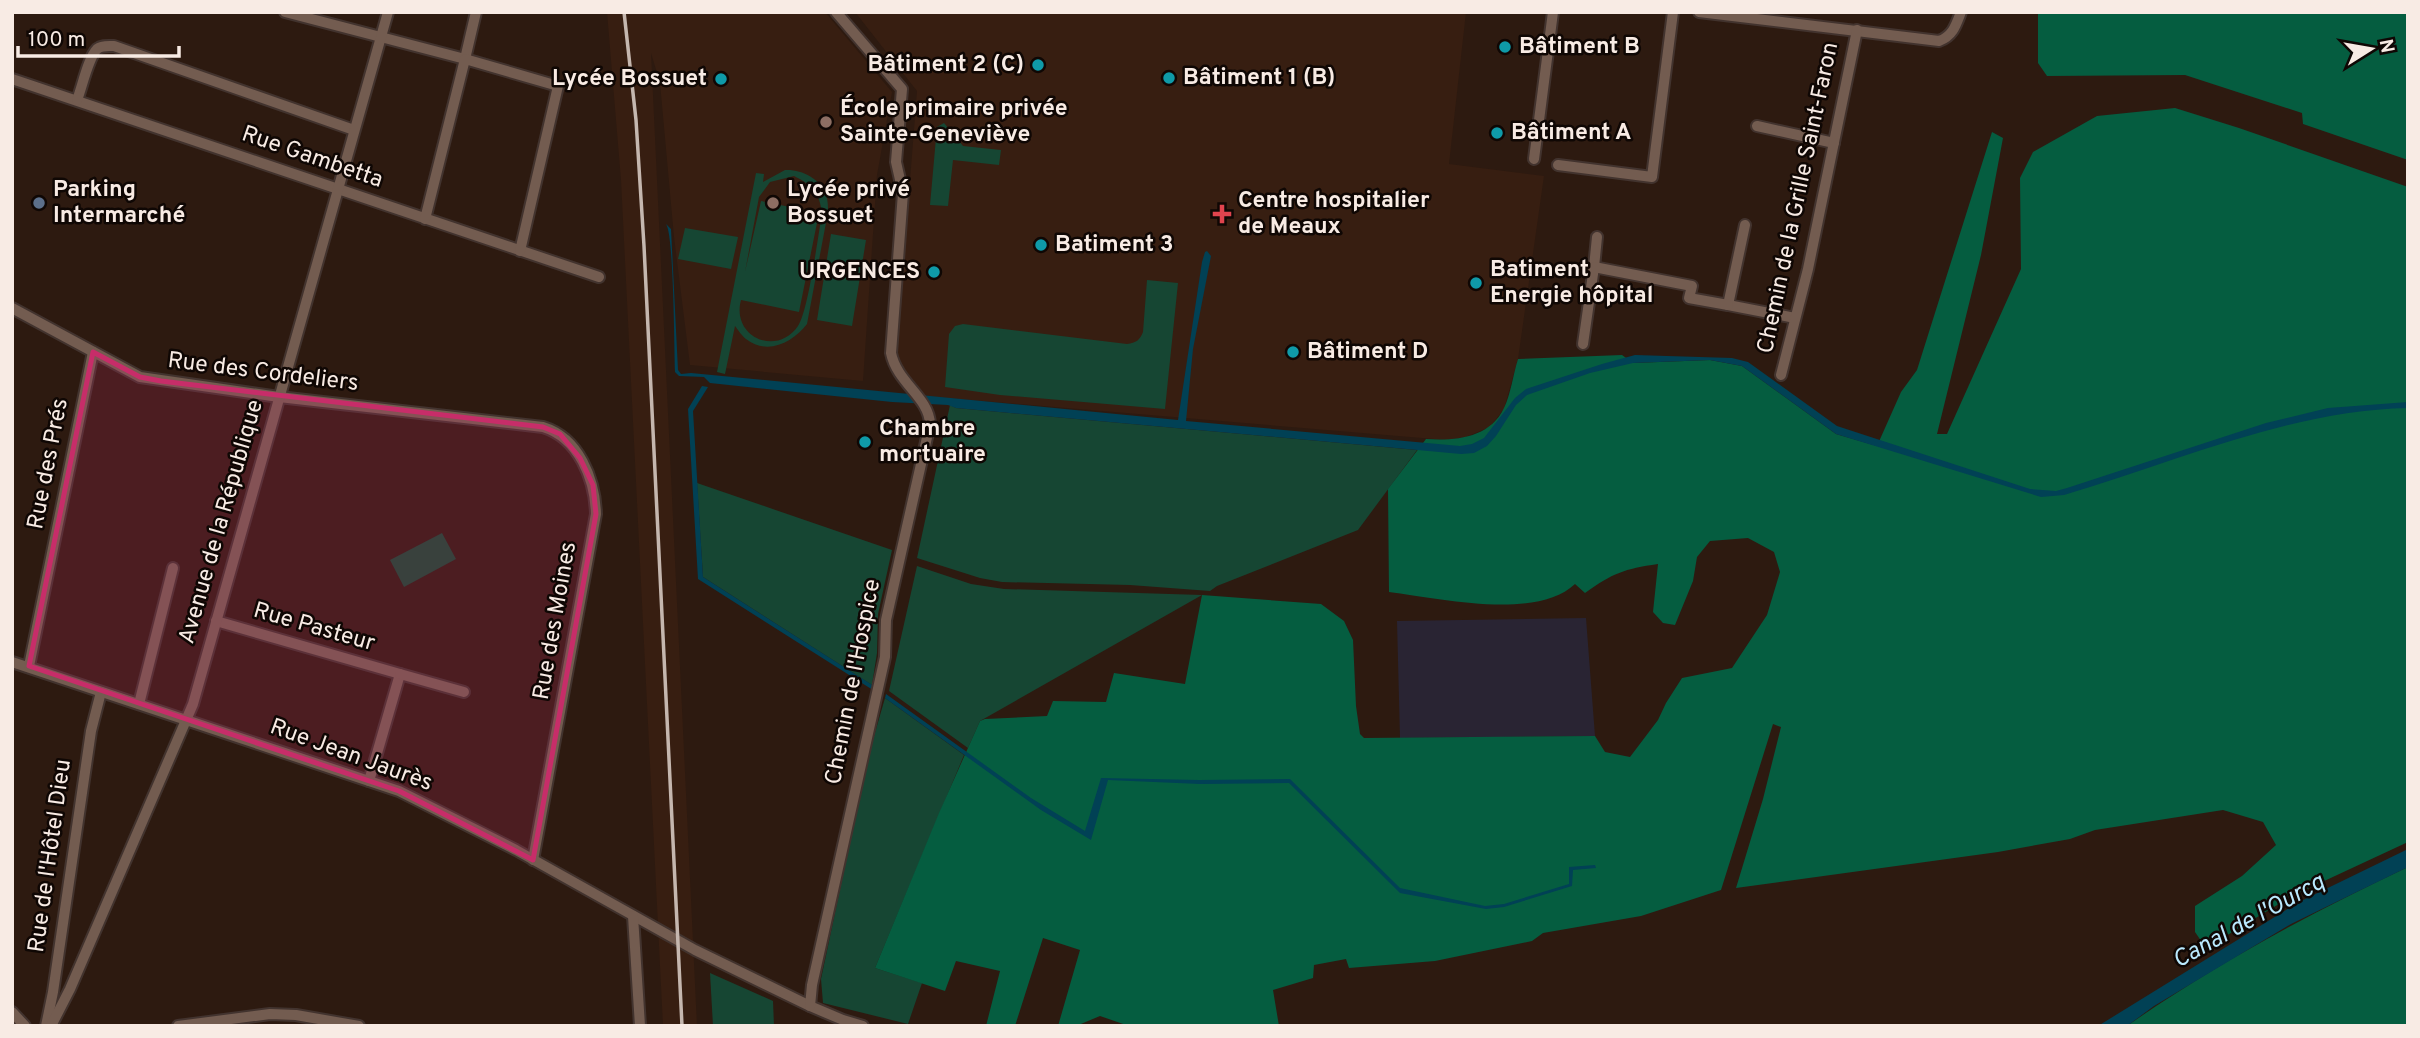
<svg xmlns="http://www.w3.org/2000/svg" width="2420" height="1038" font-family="Overpass,sans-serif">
	<rect width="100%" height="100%" fill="#2d1a10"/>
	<!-- industrial -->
	<polygon fill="#292433" points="1586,618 1595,736 1400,738 1397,621"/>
	<!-- built -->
	<g fill="#371e11">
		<polygon points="607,12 825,12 892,92 877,175 863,381 690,365 674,237 660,83 651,53 697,1026 663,1026 621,180"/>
		<polygon points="855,12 1466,12 1449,164 1544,176 1518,359 1504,409 1490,427 1466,437 1446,440 923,396 896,359 917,91"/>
	</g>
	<!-- green -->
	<g fill="#164633" fill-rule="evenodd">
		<polygon points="944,123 963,146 1001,150 999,165 953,160 948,206 930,205 937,127"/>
		<path d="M785,170c16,-1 35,8 41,25 2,5 2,12 2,17l-21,112c-14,18 -39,32 -61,15 -4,-3 -8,-9 -11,-13l-10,48 -8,-2 39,-199 8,1 -1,8zM794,176c18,9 26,17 28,38 -4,22 -14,98 -24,112 -21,31 -67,11 -57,-26l58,12 20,-99 -58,-12 -16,71 14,-75 11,-15z"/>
		<polygon points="685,228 738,237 731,269 678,259"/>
		<polygon points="831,234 866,240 852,326 817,320"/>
		<path d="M1147,280l31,3 -13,126 -165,-14 -55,-8 4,-53 6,-8 8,-2 164,20c9,-1 13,-4 16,-12z"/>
		<polygon points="950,405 956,408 1417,450 1358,530 1217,586 1210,591 1130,585 1002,582 980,578 917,558"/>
		<polygon points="697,483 892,550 878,614 877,653 872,685 703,577"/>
		<polygon points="442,533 456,559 404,587 390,560"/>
		<polygon points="917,566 971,584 1004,589 1202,595 980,721 968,748 889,691"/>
		<polygon points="885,698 964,755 875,968 922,983 908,1024 823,1003 821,979 868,757"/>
		<polygon points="710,973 773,1001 774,1026 713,1026"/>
	</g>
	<!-- forest -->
	<g fill="#055d40">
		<polygon points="2038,12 2408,12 2408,160 2303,124 2302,113 2185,75 2047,76 2038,63"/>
		<path d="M2175,108l64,20 169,59v655l-116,54 -86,52 -11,-16v-26l47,-30 34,-31 -13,-23 -40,-12 -128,20 -25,9 -72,13 -262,36 27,-89 18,-72 -8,-3 -52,166 -80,26 -98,17 -11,8 -97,20 -86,7 -3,-9 -32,6 -1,13 -40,12 6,36h-150l-29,-10 -24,10h-18l22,-76 -37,-12 -28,88h-29l14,-55 -44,-10 -11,30 -70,-23 64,-155 41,-92 5,-2 62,-3 6,-15 53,1 8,-29 71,11 17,-89 119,9 23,17 9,19 3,66 4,28 4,4 231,-2 10,16 25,5 28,-37 8,-17 16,-25 50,-10 35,-53 13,-43 -6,-20 -26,-14 -38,3 -13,16 -4,24 -18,44 -12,-2 -10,-11 5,-48c-34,5 -45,9 -73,29l-10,-9c-39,37 -137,14 -186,8l-1,-103 38,-50c29,2 64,-1 78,-31 7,-15 9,-33 14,-49l104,-4 11,8 77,-3 32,6 94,68 41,12 24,-54 16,-22 75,-238 11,6 -22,117 -44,179h10l74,-165 -1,-91 13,-26 64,-36z"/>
		<path d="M2408,867v159h-281c88,-62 184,-113 281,-159z"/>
	</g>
	<!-- water -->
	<g fill="#014155">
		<path d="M666,224l5,5 7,141 3,4 10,-1 487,47 24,-158 3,-10 2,-1 4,5 -18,93 -7,72 274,25 12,-2 12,-6 31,-40 11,-9 76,-25 33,-9 97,3 16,4 89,64 193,63 26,2 11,-3 199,-65 62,-15 80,-6v6c-117,2 -232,54 -344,87l-23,2 -205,-63 -94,-68 -32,-6 -77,3 -43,10 -63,22 -11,10 -20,31 -9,10 -13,7 -13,1 -505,-46 -8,-3 -56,-3 -182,-19 -6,-6 -25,-1 -4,-4c-1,-24 -1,-137 -9,-148z"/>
		<polygon points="702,386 708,387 693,411 703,577 877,688 876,692 698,579 688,409"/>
		<polygon points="886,694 1031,798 1085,831 1101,778 1199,780 1290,779 1400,888 1485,906 1504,904 1569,884 1569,867 1595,865 1596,868 1573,870 1572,886 1504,907 1486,909 1400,893 1289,783 1200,784 1108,780 1091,840 1041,810 885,698"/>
		<polygon points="2408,849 2408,867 2291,924 2154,1006 2127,1026 2098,1026 2299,902"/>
	</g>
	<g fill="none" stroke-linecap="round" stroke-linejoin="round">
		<defs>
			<g id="minor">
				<polyline points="285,12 465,59 476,12"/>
				<path d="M1699,12l240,29c14,-5 17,-16 22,-29"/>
				<polyline points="12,79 599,277"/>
				<path d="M77,100c5,-12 11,-42 20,-51 5,-4 11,-3 17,-3l240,84"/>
				<polyline points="1757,126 1834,143"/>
				<polyline points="1534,159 1553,12"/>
				<polyline points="1558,165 1652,177 1673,12"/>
				<polyline points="425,219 465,59 558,86 520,251"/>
				<polyline points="1745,225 1728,305 1795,318"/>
				<polyline points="1594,267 1597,237"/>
				<path d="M12,308l128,69 139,20 264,30c36,11 52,52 53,87l-63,346"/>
				<polyline points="1583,344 1594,267 1692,286 1689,298 1728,305"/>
				<polyline points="1781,375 1808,269 1857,30"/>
				<polyline points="216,621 400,674 369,781"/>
				<polyline points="12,662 399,791 516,850 695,950 810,1006 843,1020 863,1026"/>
				<polyline points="29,666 93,352"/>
				<polyline points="400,674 464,692"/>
				<polyline points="139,704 173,568"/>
				<polyline points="633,916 640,1026"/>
				<path d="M810,1006l2,-21 73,-328 1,-37 44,-196c-1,-27 -33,-41 -39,-71l12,-160 -7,-31 6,-73 -66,-77"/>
				<polyline points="12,1012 25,1026"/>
				<polyline points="46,1026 53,992 91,731 101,692"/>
				<polyline points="51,1026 70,989 193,704 388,12"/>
				<polyline points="178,1026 270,1014 296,1015 359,1026"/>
			</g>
		</defs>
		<!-- minor casing -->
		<use href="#minor" stroke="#42332e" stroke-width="14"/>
		<!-- minor -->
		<use href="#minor" stroke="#735c50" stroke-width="10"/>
		<!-- rail -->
		<polyline stroke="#c5b7af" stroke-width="3.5" points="624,12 636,120 644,246 682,1026"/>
	</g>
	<!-- marked area -->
	<path fill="#c72d69" fill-opacity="0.2" stroke="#c72d69" stroke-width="5" stroke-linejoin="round" d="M93,352l47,25 21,4 382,46 17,7 20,24 13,27 3,29 -63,346 -134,-69 -370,-125z"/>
	<!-- markers -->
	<g fill="#0f9aa8" stroke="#0f0704" stroke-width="2.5">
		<circle cx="1505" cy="47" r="7"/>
		<circle cx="1038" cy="65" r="7"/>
		<circle cx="1169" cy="78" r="7"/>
		<circle cx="721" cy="79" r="7"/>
		<circle cx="1497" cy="133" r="7"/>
		<circle cx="1041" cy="245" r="7"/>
		<circle cx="934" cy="272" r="7"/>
		<circle cx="1476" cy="283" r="7"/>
		<circle cx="1293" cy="352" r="7"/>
		<circle cx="865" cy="442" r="7"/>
	</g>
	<g fill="#8d6e63" stroke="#0f0704" stroke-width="2.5">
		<circle cx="826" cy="122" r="7"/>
		<circle cx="773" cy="203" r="7"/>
	</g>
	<circle fill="#5c6f8a" stroke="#0f0704" stroke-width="2.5" cx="39" cy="203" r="7"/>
	<path fill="#e0444e" stroke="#0f0704" stroke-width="2.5" d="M1218.5 203.5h7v7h7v7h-7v7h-7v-7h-7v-7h7z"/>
	<g text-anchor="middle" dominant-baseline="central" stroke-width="5" stroke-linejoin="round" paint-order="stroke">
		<!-- poi labels -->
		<g font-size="23" font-weight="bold" fill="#f8ebe4" stroke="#0f0704" text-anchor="start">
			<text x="1519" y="47">Bâtiment B</text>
			<text x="1024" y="65" text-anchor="end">Bâtiment 2 (C)</text>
			<text x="1183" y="78">Bâtiment 1 (B)</text>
			<text x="707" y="79" text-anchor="end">Lycée Bossuet</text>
			<text x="840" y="109">École primaire privée<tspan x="840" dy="26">Sainte-Geneviève</tspan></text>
			<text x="1511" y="133">Bâtiment A</text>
			<text x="53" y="190">Parking<tspan x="53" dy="26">Intermarché</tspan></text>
			<text x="787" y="190">Lycée privé<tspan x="787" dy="26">Bossuet</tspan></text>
			<text x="1238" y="201">Centre hospitalier<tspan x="1238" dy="26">de Meaux</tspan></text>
			<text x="1055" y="245">Batiment 3</text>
			<text x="1490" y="270">Batiment<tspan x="1490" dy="26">Energie hôpital</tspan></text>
			<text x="920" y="272" text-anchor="end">URGENCES</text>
			<text x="1307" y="352">Bâtiment D</text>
			<text x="879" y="429">Chambre<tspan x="879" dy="26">mortuaire</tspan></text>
		</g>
		<!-- street labels -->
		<g font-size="23" fill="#f8ebe4" stroke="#0f0704">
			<text transform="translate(312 158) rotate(19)">Rue Gambetta</text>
			<text transform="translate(1799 198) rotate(-78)">Chemin de la Grille Saint-Faron</text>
			<text transform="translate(263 373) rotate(7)">Rue des Cordeliers</text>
			<text transform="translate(49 464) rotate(-79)">Rue des Prés</text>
			<text transform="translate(222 522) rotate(-74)">Avenue de la République</text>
			<text transform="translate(556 621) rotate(-80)">Rue des Moines</text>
			<text transform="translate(314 628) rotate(16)">Rue Pasteur</text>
			<text transform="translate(854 682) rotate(-79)">Chemin de l'Hospice</text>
			<text transform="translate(351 756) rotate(20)">Rue Jean Jaurès</text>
			<text transform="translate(51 856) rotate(-82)">Rue de l'Hôtel Dieu</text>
		</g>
		<!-- water labels -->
		<g font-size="24" font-style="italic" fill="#bae9fe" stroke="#0f0704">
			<text transform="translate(2249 922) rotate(-29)">Canal de l'Ourcq</text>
		</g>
	</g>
	<!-- border -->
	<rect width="2420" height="1038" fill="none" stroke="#f8ebe4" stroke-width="28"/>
	<!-- north arrow -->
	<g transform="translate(2371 49) rotate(79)" stroke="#0f0704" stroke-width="5" paint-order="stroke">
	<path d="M0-5L12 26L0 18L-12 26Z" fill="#f8ebe4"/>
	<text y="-10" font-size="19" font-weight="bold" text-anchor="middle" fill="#f8ebe4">N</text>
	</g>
	<!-- scale -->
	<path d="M18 46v10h161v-10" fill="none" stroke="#f8ebe4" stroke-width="3.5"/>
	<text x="28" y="46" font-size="21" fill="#f8ebe4" stroke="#0f0704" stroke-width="5" paint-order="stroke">100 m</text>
</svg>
